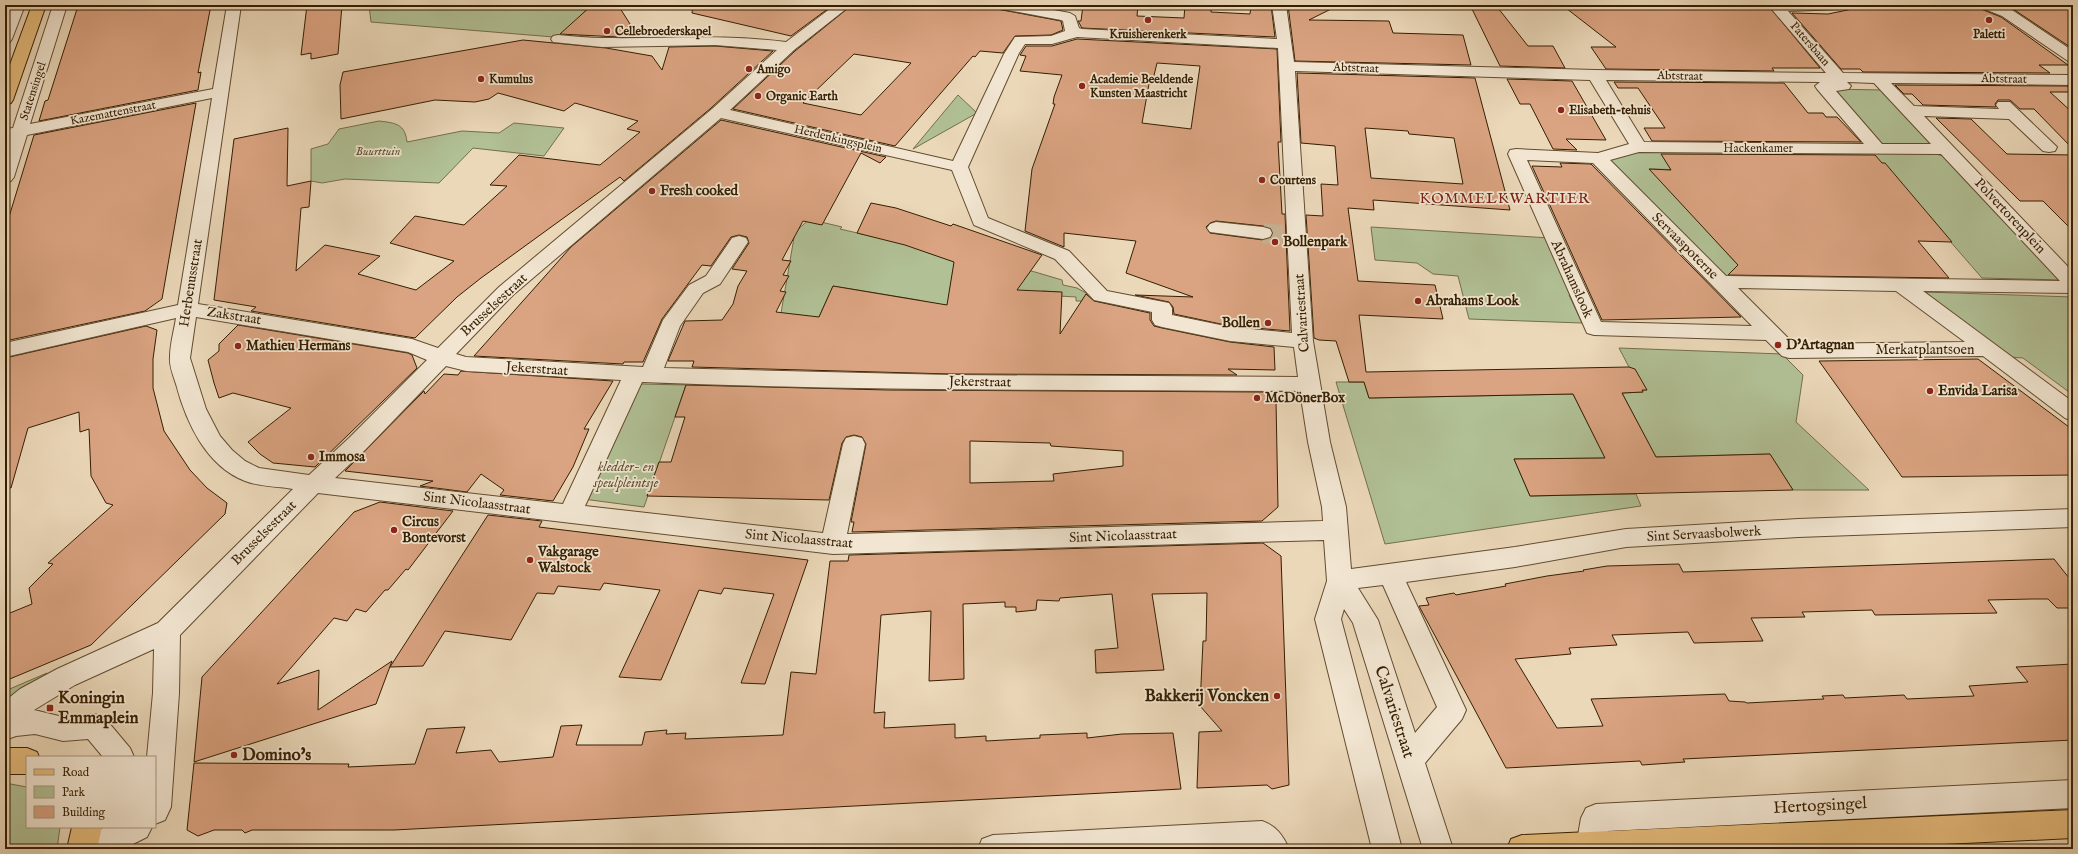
<svg xmlns="http://www.w3.org/2000/svg" width="2078" height="854" font-family="'IM FELL English',serif">
	<rect width="100%" height="100%" fill="#ebd8b9"/>
	<filter id="stains"><feTurbulence type="fractalNoise" baseFrequency=".005" numOctaves="4"/><feColorMatrix values="0 0 0 0 .2 0 0 0 0 .09 0 0 0 0 .02 0 0 0 .5 -.17"/></filter>
	<radialGradient id="worn" r=".72"><stop offset=".6" stop-color="#630" stop-opacity="0"/><stop offset="1" stop-color="#630" stop-opacity=".3"/></radialGradient>
	<!-- green -->
	<g fill="#b1c095" stroke="#736f4b">
		<polygon points="369,5 592,5 579,17 600,20 578,39 371,22"/>
		<polygon points="1829,89 1883,90 1933,142 1930,146 1881,146"/>
		<polygon points="958,95 977,113 913,149"/>
		<path d="M379,121c17,2 26,3 28,21l55,-11 37,2 15,-10 50,5 -20,28 -71,-8 -34,35 -94,-4 -23,4 -11,-2v-32l17,-5 11,-15z"/>
		<polygon points="1638,150 1936,154 1943,156 2063,280 1982,278 1882,163 1764,161 1903,279 1872,279 1725,171 1650,169 1749,277 1719,276 1609,162 1610,160"/>
		<path d="M813,216l8,6 21,5 -2,2c74,18 150,28 222,51l1,5 14,3 16,9v4h-17v-4l-17,-1v-4l-17,-1 -1,8 -94,8 -29,-7 -85,-14 -24,53 -28,-26 14,-81z"/>
		<polygon points="1371,227 1550,238 1575,294 1569,295 1582,323 1469,319 1458,276 1433,274 1417,263 1375,260"/>
		<polygon points="1925,292 2073,297 2073,395 2023,358 2009,357"/>
		<polygon points="1619,348 1782,354 1803,375 1796,422 1869,490 1793,490 1770,454 1656,457 1622,393 1643,392 1642,390 1647,390 1629,367"/>
		<polygon points="1336,382 1364,382 1369,398 1573,394 1605,458 1514,459 1530,496 1636,494 1641,506 1385,544"/>
		<polygon points="640,384 686,385 644,507 583,499"/>
		<polygon points="47,673 48,676 5,705 5,691"/>
		<polygon points="5,783 27,787 27,827 60,827 57,849 5,849"/>
	</g>
	<!-- building -->
	<g fill="#daa381" stroke="#351e01" fill-rule="evenodd">
		<polygon points="99,5 211,5 198,73 201,72 198,90 39,121 45,101 48,100 77,9"/>
		<polygon points="307,5 342,5 338,54 311,59 311,53 301,55"/>
		<polygon points="592,5 618,5 630,24 618,37 560,34"/>
		<polygon points="693,5 833,5 791,36 692,13"/>
		<path d="M852,5h142l3,4 64,12 2,9 -12,5 -36,1 -12,17 -23,-2 -5,6 -2,-1 -78,90 -162,-37 62,-58zM854,54l57,9 -50,52 -58,-12z"/>
		<polygon points="1083,5 1138,5 1137,16 1184,18 1185,5 1211,5 1211,12 1250,14 1251,5 1271,5 1275,37 1082,28 1078,21 1081,21"/>
		<polygon points="1288,5 1339,5 1309,20 1389,21 1393,33 1463,35 1471,65 1295,61"/>
		<polygon points="1562,5 1768,5 1820,68 1772,68 1774,71 1606,69 1591,47 1616,47"/>
		<polygon points="1872,5 1979,5 1981,9 2001,17 2068,65 2039,65 2050,73 1863,72 1860,69 1841,69 1792,13 1828,14"/>
		<polygon points="2004,5 2073,5 2073,49 2013,9"/>
		<polygon points="1498,8 1528,46 1553,46 1565,68 1500,66 1472,9"/>
		<path d="M1077,39l200,10 4,93h-3l4,72h3l5,117 -60,-5 -56,-12 -1,-7 -4,-5 -34,-7 58,2 -67,-24 10,-32 -72,-8v14l-39,-16 7,-62 23,-65h-2l1,-7 8,-22 -42,-4 6,-15 -6,-1 6,-9h26zM1157,63l43,3 -9,63 -49,-6 7,-39h3zM1216,221l47,5 7,2 3,6 -3,4 -7,2 -53,-7 -4,-6 4,-4z"/>
		<polygon points="523,40 606,48 652,56 662,70 669,47 715,46 773,51 711,108 624,181 620,177 481,278 457,297 415,338 251,311 256,307 214,300 234,139 288,128 287,186 311,181 309,207 301,208 296,271 325,245 380,256 358,274 416,290 454,261 390,243 415,216 464,225 507,186 490,185 519,155 600,165 640,132 627,129 638,121 575,103 564,111 498,93 489,99 475,102 435,100 341,119 340,85 343,72"/>
		<path d="M1297,73l178,5 35,132 -137,-10 1,10 -26,-2 10,73 77,4 8,34 -84,-4 7,57 263,-5 6,2 12,21h-5l1,2 -21,1 34,64 114,-3 23,36 -263,6 -16,-37 91,-1 -32,-64 -204,4 -5,-16h-15l-13,-41 -17,-1 -5,-2 -8,-123 17,1 -2,-32 17,1 -3,-39 -34,-3zM1365,128l43,3 1,3 45,4 9,46 -92,-6z"/>
		<polygon points="1507,79 1572,81 1606,140 1566,139 1577,150 1553,149 1530,104 1520,104"/>
		<polygon points="1614,82 1784,83 1808,113 1823,113 1826,117 1837,117 1861,142 1652,141 1644,128 1665,128 1638,88 1618,88"/>
		<polygon points="1895,85 2067,86 2073,92 2050,92 2073,113 2073,149 2034,109 2020,109 2010,100 1998,100 1995,104 1996,107 1923,105 1912,94 1904,94"/>
		<polygon points="196,103 162,299 145,311 5,341 5,230 34,135"/>
		<polygon points="1936,118 1971,119 2007,154 2073,155 2073,231 2043,201 2020,201"/>
		<polygon points="721,120 886,157 880,163 861,153 822,225 803,221 782,260 791,261 783,275 789,276 780,291 786,292 776,312 819,317 833,286 947,305 954,262 905,245 857,233 871,203 896,208 951,226 953,224 1042,255 1017,290 1062,292 1060,334 1086,294 1094,301 1150,313 1150,320 1154,326 1162,328 1230,342 1274,347 1275,370 1228,369 1237,375 951,374 692,367 694,361 668,361 685,321 722,320 733,304 738,286 747,271 732,269 749,243 747,237 739,235 731,237 711,266 702,265 662,319 643,362 624,362 623,364 474,356 571,247"/>
		<polygon points="1661,154 1875,155 1882,163 1885,163 1952,242 1918,241 1949,278 1728,275 1738,265 1649,169 1671,170"/>
		<polygon points="1560,163 1591,164 1741,317 1602,320 1532,166 1562,167"/>
		<polygon points="238,325 408,353 412,355 417,368 315,467 273,463 260,454 248,442 291,408 233,393 219,398 214,383 208,360 219,351 219,344"/>
		<polygon points="146,326 157,330 153,359 153,388 164,431 190,470 207,488 227,503 225,514 91,645 5,681 5,615 32,604 29,588 53,564 48,563 113,505 106,503 91,476 89,429 80,432 79,412 28,428 11,488 5,487 5,358"/>
		<polygon points="1978,359 2073,430 2073,475 1902,477 1819,361"/>
		<polygon points="461,371 613,381 584,429 589,429 573,467 553,501 500,495 504,490 481,474 467,492 420,486 433,481 345,471 424,391 425,394 444,374 458,375"/>
		<path d="M686,385l203,5 375,2 12,8 2,107 -16,14 -410,11 2,-10h-3l15,-78 -4,-7 -8,-2 -8,2 -4,6 -13,57 -182,-4 12,-34h12l14,-45h-10zM970,441l80,2 1,3 72,5v15l-70,8 1,7 -84,2z"/>
		<polygon points="380,502 453,511 408,570 406,569 388,590 385,590 366,612 356,609 347,621 334,618 277,684 319,670 318,710 392,661 376,704 194,762 202,677 354,512"/>
		<polygon points="488,515 542,521 539,527 808,560 765,684 741,683 774,594 724,588 721,594 699,590 661,680 619,677 660,590 604,583 600,590 558,586 554,594 537,593 511,640 445,631 423,666 390,667"/>
		<polygon points="1263,543 1281,556 1289,785 1272,789 1267,785 1197,788 1199,732 1222,731 1200,706 1203,641 1206,641 1207,593 1152,594 1164,670 1096,673 1095,650 1118,648 1112,594 1060,598 1059,601 1037,600 1036,610 1016,612 1016,607 1005,607 1005,602 963,604 964,679 929,681 931,611 881,615 874,713 885,712 884,728 955,724 955,738 986,736 986,741 1040,738 1040,735 1087,733 1087,738 1122,734 1173,733 1181,789 394,830 252,830 245,833 242,830 214,830 198,836 187,830 194,763 349,764 348,767 415,764 427,729 465,727 456,753 491,750 499,762 553,757 561,726 582,725 576,745 642,745 645,732 667,730 666,734 686,733 685,739 783,735 791,672 816,674 830,561 848,561 849,555"/>
		<polygon points="2054,559 2073,583 2073,608 2057,608 2048,599 2032,599 1988,600 1997,613 1875,615 1872,610 1802,612 1805,617 1751,618 1763,641 1694,643 1688,632 1612,635 1617,645 1569,648 1571,654 1515,659 1557,728 1603,726 1591,699 1725,694 1729,701 1745,702 1747,703 1824,699 1822,696 1843,695 1845,698 1904,695 1907,699 1974,696 1969,686 2028,682 2016,667 2073,664 2073,740 1683,759 1685,762 1642,765 1640,761 1506,768 1419,606 1429,605 1426,598 1454,593 1456,595 1461,594 1506,586 1505,584 1547,576 1584,571 1583,570 1607,566 1679,564 1683,572"/>
	</g>
	<g fill="none" stroke-linecap="round" stroke-linejoin="round">
		<!-- minor-tunnel -->
		<polyline stroke="#c7b394" stroke-width="20" stroke-dasharray="20 10" stroke-linecap="butt" points="1263,233 1283,235"/>
		<defs>
			<g id="minor">
				<polygon points="11,5 25,5 12,39 10,42 5,43 5,20"/>
				<path d="M53,5h14l-37,119 183,-35 14,-84h14l-43,299 214,35 26,9 61,-61 213,-178 65,-59 -62,-5 -113,2 -49,-5 -2,-3 2,-3 5,-1c15,1 30,3 46,3 61,1 121,-4 182,4l49,-37h16l-57,45 -64,60 223,51 51,-107 11,-17 36,-1 14,-5 -2,-10 -2,-1 -59,-11 -5,-1 -2,-3h32l43,8 5,3 4,12 3,1 195,10 -5,-34h14l8,57 301,8 231,3 -57,-67 80,-1 -2,3 -5,1 -54,2 55,62 230,2v10l-182,-2 23,23 85,3 -3,-4 2,-3h12l47,45 -2,4 -6,1 -6,-1 -34,-32 -85,-3 149,156v21l-150,-2 150,111v19l-8,-3 -82,-62 -194,2 -7,-2 -16,-16 -172,-5 -7,-2 -79,-179 2,-4 6,-1 82,4 31,-9 -39,-64 -295,-9 18,270 17,101 16,65 5,62 164,-22 111,-18 172,-10 275,-10v18l-275,10 -172,10 -111,20 -109,15 60,128 -4,9 -37,44 28,86h-30l-70,-226 -9,-14 -3,10 61,230h-30l-57,-230 12,-38 -3,-41 -491,14 -515,-61 -138,142 -1,58 -8,114 -6,13 -10,4v-67h-8l6,-64 1,-44 -79,36 -41,25 29,7 31,-3 10,3 26,31 4,9h-31l-15,-18 -25,2 -28,-7 -19,2 -11,4v-39l15,-12 37,-20 101,-46 135,-134c-16,-3 -32,-2 -48,-8 -39,-15 -59,-59 -69,-97 -3,-9 -7,-19 -6,-27 0,-13 4,-26 6,-39l-171,39v-14l173,-38 34,-207 -185,37 -13,42 -3,4 -6,1v-31l4,-13 -4,1v-10l8,-1zM1077,37l201,11 14,285 -62,-6 -58,-12v-7l-3,-5 -62,-12 -38,-40 -81,-33 -20,-51 51,-114 6,-9h27zM1606,80l214,2 -5,4 2,3 47,55 -220,-2zM1847,82l27,1 57,61h-49l-46,-53 13,-2 2,-3zM721,118l231,52 22,55 81,34 39,41 58,12v8l3,5 7,2 68,14 64,6 4,30 -347,-2 -287,-7 16,-42 23,-33 17,-9 28,-42 -2,-4 -7,-2 -7,2 -26,38 -17,9 -26,35 -20,47 -177,-10 -10,-3 57,-59zM1639,152l302,2 119,127 -334,-5 -116,-116zM1527,160l66,3 159,163 -151,-4zM1738,288l158,3 69,51 -171,2zM196,317l212,35 19,8 -78,78 -40,37 -50,-7 -14,-7 -13,-11 -12,-14 -14,-27 -16,-51zM446,366l20,5 155,9 -58,124 -228,-26 30,-28zM642,382c219,9 439,8 658,9l8,51 14,65 1,14 -476,13 18,-90 -3,-6 -8,-2 -8,2 -3,6 -20,89 -238,-27zM1383,585l54,122 -22,26 -37,-113 -20,-32z"/>
				<polygon points="1980,5 2000,5 2012,10 2073,51 2073,63 2068,61 2002,16 1982,8"/>
				<polygon points="1216,222 1263,227 1270,229 1272,233 1270,237 1263,239 1210,232 1207,228 1210,224"/>
				<polygon points="2073,780 2073,808 1608,831 1605,849 1577,849 1576,847 1581,818 1586,808 1596,804"/>
				<path d="M1262,821c14,5 21,14 27,28h-311l4,-10 11,-4z"/>
				<polygon points="105,827 152,827 147,837 123,849 76,849 80,839"/>
			</g>
			<g id="major">
				<polygon points="32,5 46,5 13,100 11,103 5,105 5,78"/>
				<polygon points="5,748 27,748 37,752 39,757 27,757 27,774 5,774"/>
				<polygon points="2073,810 2073,838 1836,849 1507,849 1511,839 1522,835"/>
				<polygon points="72,827 102,827 97,849 67,849"/>
			</g>
		</defs>
		<!-- minor casing -->
		<use href="#minor" stroke="#624c2f" stroke-width="2"/>
		<!-- major casing -->
		<use href="#major" stroke="#351e01" stroke-width="2"/>
		<!-- minor -->
		<use href="#minor" fill="#f2e6d2" fill-rule="evenodd"/>
		<!-- major -->
		<use href="#major" fill="#e6bc7c" fill-rule="evenodd"/>
	</g>
	<!-- markers -->
	<g fill="#8f2418" stroke="#f2e6d2" stroke-width="1.5">
		<circle cx="1148" cy="20" r="4"/>
		<circle cx="1989" cy="20" r="4"/>
		<circle cx="607" cy="31" r="4"/>
		<circle cx="749" cy="69" r="4"/>
		<circle cx="481" cy="79" r="4"/>
		<circle cx="1082" cy="86" r="4"/>
		<circle cx="758" cy="96" r="4"/>
		<circle cx="1561" cy="110" r="4"/>
		<circle cx="1262" cy="180" r="4"/>
		<circle cx="652" cy="191" r="4"/>
		<circle cx="1275" cy="242" r="4"/>
		<circle cx="1418" cy="301" r="4"/>
		<circle cx="1268" cy="323" r="4"/>
		<circle cx="1778" cy="345" r="4"/>
		<circle cx="238" cy="346" r="4"/>
		<circle cx="1930" cy="391" r="4"/>
		<circle cx="1257" cy="398" r="4"/>
		<circle cx="311" cy="457" r="4"/>
		<circle cx="394" cy="530" r="4"/>
		<circle cx="530" cy="560" r="4"/>
		<circle cx="1277" cy="696" r="4"/>
		<rect x="46" y="704" width="8" height="8" rx="2"/>
		<circle cx="234" cy="755" r="4"/>
	</g>
	<g text-anchor="middle" dominant-baseline="central" stroke-width="3.5" stroke-linejoin="round" paint-order="stroke">
		<!-- far-poi labels -->
		<g font-size="12" font-weight="bold" fill="#351e01" stroke="#f2e6d2" text-anchor="start">
			<text x="615" y="31">Cellebroederskapel</text>
			<text x="1148" y="34" text-anchor="middle">Kruisherenkerk</text>
			<text x="1989" y="34" text-anchor="middle">Paletti</text>
			<text x="757" y="69">Amigo</text>
			<text x="489" y="79">Kumulus</text>
			<text x="1090" y="79">Academie Beeldende<tspan x="1090" dy="14">Kunsten Maastricht</tspan></text>
			<text x="766" y="96">Organic Earth</text>
			<text x="1569" y="110">Elisabeth-tehuis</text>
			<text x="1270" y="180">Courtens</text>
		</g>
		<!-- far-street labels -->
		<g font-size="12" fill="#351e01" stroke="#f2e6d2">
			<text transform="translate(1810 44) rotate(49)">Patersbaan</text>
			<text transform="translate(1356 68) rotate(2)">Abtstraat</text>
			<text transform="translate(1680 76) rotate(1)">Abtstraat</text>
			<text transform="translate(2004 79) rotate(1)">Abtstraat</text>
			<text transform="translate(33 91) rotate(-72)">Statensingel</text>
			<text transform="translate(113 113) rotate(-11)">Kazemattenstraat</text>
			<text transform="translate(838 139) rotate(13)">Herdenkingsplein</text>
			<text x="1758" y="148">Hackenkamer</text>
		</g>
		<!-- far-park labels -->
		<g font-size="12" font-style="italic" fill="#5a4f2d" stroke="#f2e6d2">
			<text x="378" y="151">Buurttuin</text>
		</g>
		<!-- poi labels -->
		<g font-size="14" font-weight="bold" fill="#351e01" stroke="#f2e6d2" text-anchor="start">
			<text x="660" y="191">Fresh cooked</text>
			<text x="1283" y="242">Bollenpark</text>
			<text x="1426" y="301">Abrahams Look</text>
			<text x="1260" y="323" text-anchor="end">Bollen</text>
			<text x="1786" y="345">D'Artagnan</text>
			<text x="246" y="346">Mathieu Hermans</text>
			<text x="1938" y="391">Envida Larisa</text>
			<text x="1265" y="398">McDönerBox</text>
			<text x="319" y="457">Immosa</text>
			<text x="402" y="522">Circus<tspan x="402" dy="16">Bontevorst</tspan></text>
			<text x="538" y="552">Vakgarage<tspan x="538" dy="16">Walstock</tspan></text>
		</g>
		<!-- street labels -->
		<g font-size="14" fill="#351e01" stroke="#f2e6d2">
			<text transform="translate(2010 216) rotate(47)">Polvertorenplein</text>
			<text transform="translate(1685 246) rotate(45)">Servaaspoterne</text>
			<text transform="translate(1572 279) rotate(66)">Abrahamslook</text>
			<text transform="translate(191 283) rotate(-81)">Herbenusstraat</text>
			<text transform="translate(494 305) rotate(-43)">Brusselsestraat</text>
			<text transform="translate(1302 313) rotate(-94)">Calvariestraat</text>
			<text transform="translate(234 316) rotate(9)">Zakstraat</text>
			<text x="1925" y="350">Merkatplantsoen</text>
			<text transform="translate(537 369) rotate(4)">Jekerstraat</text>
			<text transform="translate(980 382) rotate(1)">Jekerstraat</text>
			<text transform="translate(477 503) rotate(7)">Sint Nicolaasstraat</text>
			<text transform="translate(264 533) rotate(-45)">Brusselsestraat</text>
			<text transform="translate(1704 534) rotate(-3)">Sint Servaasbolwerk</text>
			<text transform="translate(1123 536) rotate(-2)">Sint Nicolaasstraat</text>
			<text transform="translate(799 539) rotate(5)">Sint Nicolaasstraat</text>
		</g>
		<!-- park labels -->
		<g font-size="14" font-style="italic" fill="#5a4f2d" stroke="#f2e6d2">
			<text x="626" y="467">kledder- en<tspan x="626" dy="16">speulpleintsje</tspan></text>
		</g>
		<!-- neighbourhood labels -->
		<g font-size="15" letter-spacing="1" fill="#7a1f14" stroke="#f2e6d2">
			<text x="1505" y="198">KOMMELKWARTIER</text>
		</g>
		<!-- near-poi labels -->
		<g font-size="17" font-weight="bold" fill="#351e01" stroke="#f2e6d2" text-anchor="start">
			<text x="1269" y="696" text-anchor="end">Bakkerij Voncken</text>
			<text x="58" y="698">Koningin<tspan x="58" dy="20">Emmaplein</tspan></text>
			<text x="242" y="755">Domino's</text>
		</g>
		<!-- near-street labels -->
		<g font-size="17" fill="#351e01" stroke="#f2e6d2">
			<text transform="translate(1394 712) rotate(72)">Calvariestraat</text>
			<text transform="translate(1820 806) rotate(-3)">Hertogsingel</text>
		</g>
	</g>
	<!-- margin -->
	<rect width="2078" height="854" fill="none" stroke="#ebd8b9" stroke-width="20"/>
	<rect x="6" y="6" width="2066" height="842" fill="none" stroke="#351e01" stroke-width="2"/>
	<rect x="10" y="10" width="2058" height="834" fill="none" stroke="#351e01"/>
	<!-- legend -->
	<rect x="26" y="756" width="130" height="72" fill="#f2e6d2" stroke="#a6967e"/>
	<rect x="34" y="769" width="20" height="6" fill="#e6bc7c" stroke="#a6967e"/>
	<text x="62" y="776" font-size="12" fill="#351e01">Road</text>
	<rect x="34" y="786" width="20" height="12" fill="#b1c095" stroke="#a6967e"/>
	<text x="62" y="796" font-size="12" fill="#351e01">Park</text>
	<rect x="34" y="806" width="20" height="12" fill="#daa381" stroke="#a6967e"/>
	<text x="62" y="816" font-size="12" fill="#351e01">Building</text>
	<rect width="100%" height="100%" filter="url(#stains)"/>
	<rect width="100%" height="100%" fill="url(#worn)"/>
</svg>
